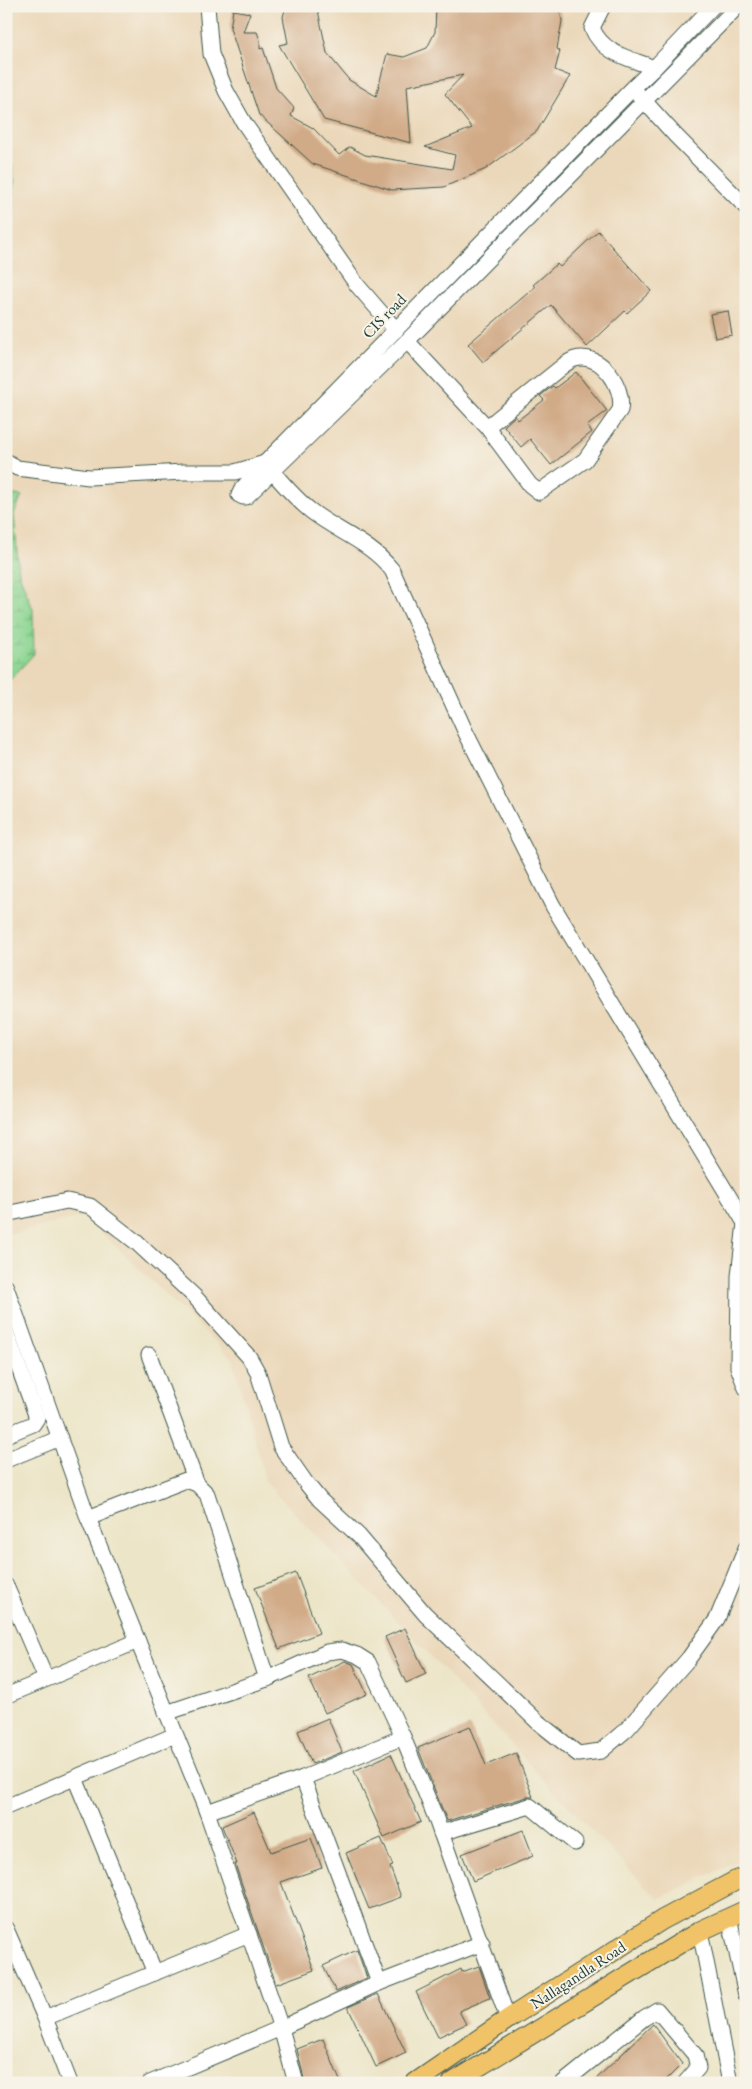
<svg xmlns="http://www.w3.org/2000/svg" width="752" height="2089" font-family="'EB Garamond',serif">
	<defs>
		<pattern id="wetland-marsh" width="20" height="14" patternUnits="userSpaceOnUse" patternTransform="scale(1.25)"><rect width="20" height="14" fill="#8ad591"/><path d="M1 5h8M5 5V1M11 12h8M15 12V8" fill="none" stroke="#70ae77"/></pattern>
	</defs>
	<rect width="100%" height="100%" fill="#f7f3e8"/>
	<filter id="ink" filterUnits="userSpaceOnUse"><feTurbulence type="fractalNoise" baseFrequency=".02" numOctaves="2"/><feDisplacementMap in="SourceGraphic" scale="10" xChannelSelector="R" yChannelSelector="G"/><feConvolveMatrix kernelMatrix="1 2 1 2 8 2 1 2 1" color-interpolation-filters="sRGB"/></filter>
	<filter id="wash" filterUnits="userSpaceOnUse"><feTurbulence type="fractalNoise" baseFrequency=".0096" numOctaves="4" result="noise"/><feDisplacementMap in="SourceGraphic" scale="20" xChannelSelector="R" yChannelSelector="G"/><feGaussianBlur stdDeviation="1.12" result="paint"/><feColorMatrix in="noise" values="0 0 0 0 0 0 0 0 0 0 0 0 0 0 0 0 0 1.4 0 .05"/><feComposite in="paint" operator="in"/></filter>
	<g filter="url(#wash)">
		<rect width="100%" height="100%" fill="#ece5c8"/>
		<!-- built -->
		<polygon fill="#ebd8ba" points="6,6 746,6 746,1857 658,1899 549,1786 441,1667 266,1483 233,1359 84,1216 6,1235"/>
		<!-- wetland -->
		<g fill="url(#wetland-marsh)" stroke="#548962">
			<polygon points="6,142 15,182 12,213 6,217"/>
			<polygon points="6,494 22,496 14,514 19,574 33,609 34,654 6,684"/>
		</g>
		<g id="blocks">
			<!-- building -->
			<g fill="#d1ab88">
				<polygon points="286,6 317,6 327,53 349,80 376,96 387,54 404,57 427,48 435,32 436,6 559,6 562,21 557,49 560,51 555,70 570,76 537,131 486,169 444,187 392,190 313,164 259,115 230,28 233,10 250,13 243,32 257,32 260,40 260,49 263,48 276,88 294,108 291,116 313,128 339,155 350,147 365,155 452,169 455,155 425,147 472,128 445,94 463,75 407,86 411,143 324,120 279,45 288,43 283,17"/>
				<polygon points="598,231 651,291 627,313 625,311 587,347 551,305 483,362 468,344 535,287 533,285 557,264 560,267"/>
				<polygon points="728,311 732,335 715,338 710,314"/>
				<polygon points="576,372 607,411 587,426 592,432 551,465 530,439 521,447 504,426 515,416 518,420 544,400 540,396 553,386 555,388"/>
				<polygon points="296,1573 319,1633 279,1649 255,1588"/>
				<polygon points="405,1628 426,1674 406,1683 385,1637"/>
				<polygon points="345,1661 353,1664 367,1694 325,1713 309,1678"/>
				<polygon points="328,1718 342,1752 312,1764 298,1731"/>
				<polygon points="470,1726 486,1765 516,1753 533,1797 527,1797 506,1803 447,1821 418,1748"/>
				<polygon points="391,1754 421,1822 384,1838 354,1771"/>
				<polygon points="254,1812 271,1852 311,1838 322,1868 281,1882 314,1970 276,1984 235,1864 237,1864 222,1826"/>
				<polygon points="523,1830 533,1856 473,1881 462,1854"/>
				<polygon points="381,1838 393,1866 390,1867 401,1897 369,1909 346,1853"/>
				<polygon points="357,1950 367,1978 336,1992 323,1966"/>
				<polygon points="479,1966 490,1998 459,2011 466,2024 438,2037 416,1992 461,1969 462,1972"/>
				<polygon points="378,1994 406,2053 376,2067 348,2007"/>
				<polygon points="653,2024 682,2064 663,2083 592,2083"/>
				<polygon points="323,2039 341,2083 305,2083 297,2049"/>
			</g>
		</g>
	</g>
	<g filter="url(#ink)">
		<use href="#blocks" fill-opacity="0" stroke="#3e564a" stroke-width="1"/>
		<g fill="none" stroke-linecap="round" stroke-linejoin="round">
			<defs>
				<g id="minor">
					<polyline points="207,6 211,54 226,91 244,123 357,285 396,330"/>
					<path d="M603,6l-11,22c11,26 37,30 62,40"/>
					<polyline points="637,93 675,135 746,207"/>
					<polyline points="407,341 246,497 243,497 239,495 242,489 265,463 633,88 654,68 713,6"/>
					<path d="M487,427l77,-62c3,-2 7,-5 11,-6 26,-7 50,28 45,51l-35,50 -46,32 -9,-7 -43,-58 -80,-86 331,-335"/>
					<polyline points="6,461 17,468 89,477 184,472 235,472 265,463"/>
					<path d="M265,463c15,17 28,34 46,48 27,21 59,31 81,59l74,163 87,173 192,317 -6,53 -1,91 8,21"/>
					<polyline points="6,1214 67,1201 90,1206 136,1242 194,1296 249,1357 258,1373 281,1447 306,1483 320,1500 359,1536 425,1614 538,1722 578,1754 601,1751 627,1729 689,1658 717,1619 746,1548"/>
					<polyline points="6,1287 88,1518 207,1812 281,2028 296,2083"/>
					<polyline points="6,1332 37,1418 33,1424 6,1435"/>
					<polyline points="149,1355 197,1484"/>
					<polyline points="6,1460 60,1438"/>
					<polyline points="88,1518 186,1480 197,1484 207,1494 267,1679"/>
					<polyline points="6,1586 46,1679"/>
					<polyline points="6,1696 138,1641"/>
					<polyline points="166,1713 267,1679 327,1652 342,1650 357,1655 368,1662 403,1737 435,1816 508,2019"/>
					<polyline points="75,1778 155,1973"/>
					<polyline points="303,1778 379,1983"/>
					<polyline points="6,1807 175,1735"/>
					<polyline points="207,1812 303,1778 403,1737"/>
					<polyline points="441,1833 530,1806 575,1843"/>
					<polyline points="729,1917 746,1995"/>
					<polyline points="6,1929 45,2018 70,2083"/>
					<polyline points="700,1931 730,2083"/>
					<polyline points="45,2018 249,1934"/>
					<polyline points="150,2083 281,2028 379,1983 482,1943"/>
					<polyline points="563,2083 644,2018 657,2010 695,2055 698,2068 685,2083"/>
				</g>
				<g id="major">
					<polyline points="415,2083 508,2019 662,1920 735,1881 746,1877"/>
					<polyline points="452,2083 700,1931 746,1910"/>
				</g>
			</defs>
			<!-- minor casing -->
			<use href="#minor" stroke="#3e564a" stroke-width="17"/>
			<!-- major casing -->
			<use href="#major" stroke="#3e564a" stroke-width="21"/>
			<!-- minor -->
			<use href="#minor" stroke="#fff" stroke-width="15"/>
			<!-- major -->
			<use href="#major" stroke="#f0c369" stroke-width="19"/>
		</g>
	</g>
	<g text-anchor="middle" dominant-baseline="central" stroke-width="4" stroke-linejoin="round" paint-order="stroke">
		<!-- street labels -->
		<g font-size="16" fill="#1f3d34" stroke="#f7f3e8">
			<text transform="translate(384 316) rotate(-46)">CIS road</text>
			<text transform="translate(578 1975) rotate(-33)">Nallagandla Road</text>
		</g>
	</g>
	<!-- margin -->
	<rect width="752" height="2089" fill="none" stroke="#f7f3e8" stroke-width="25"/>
</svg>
